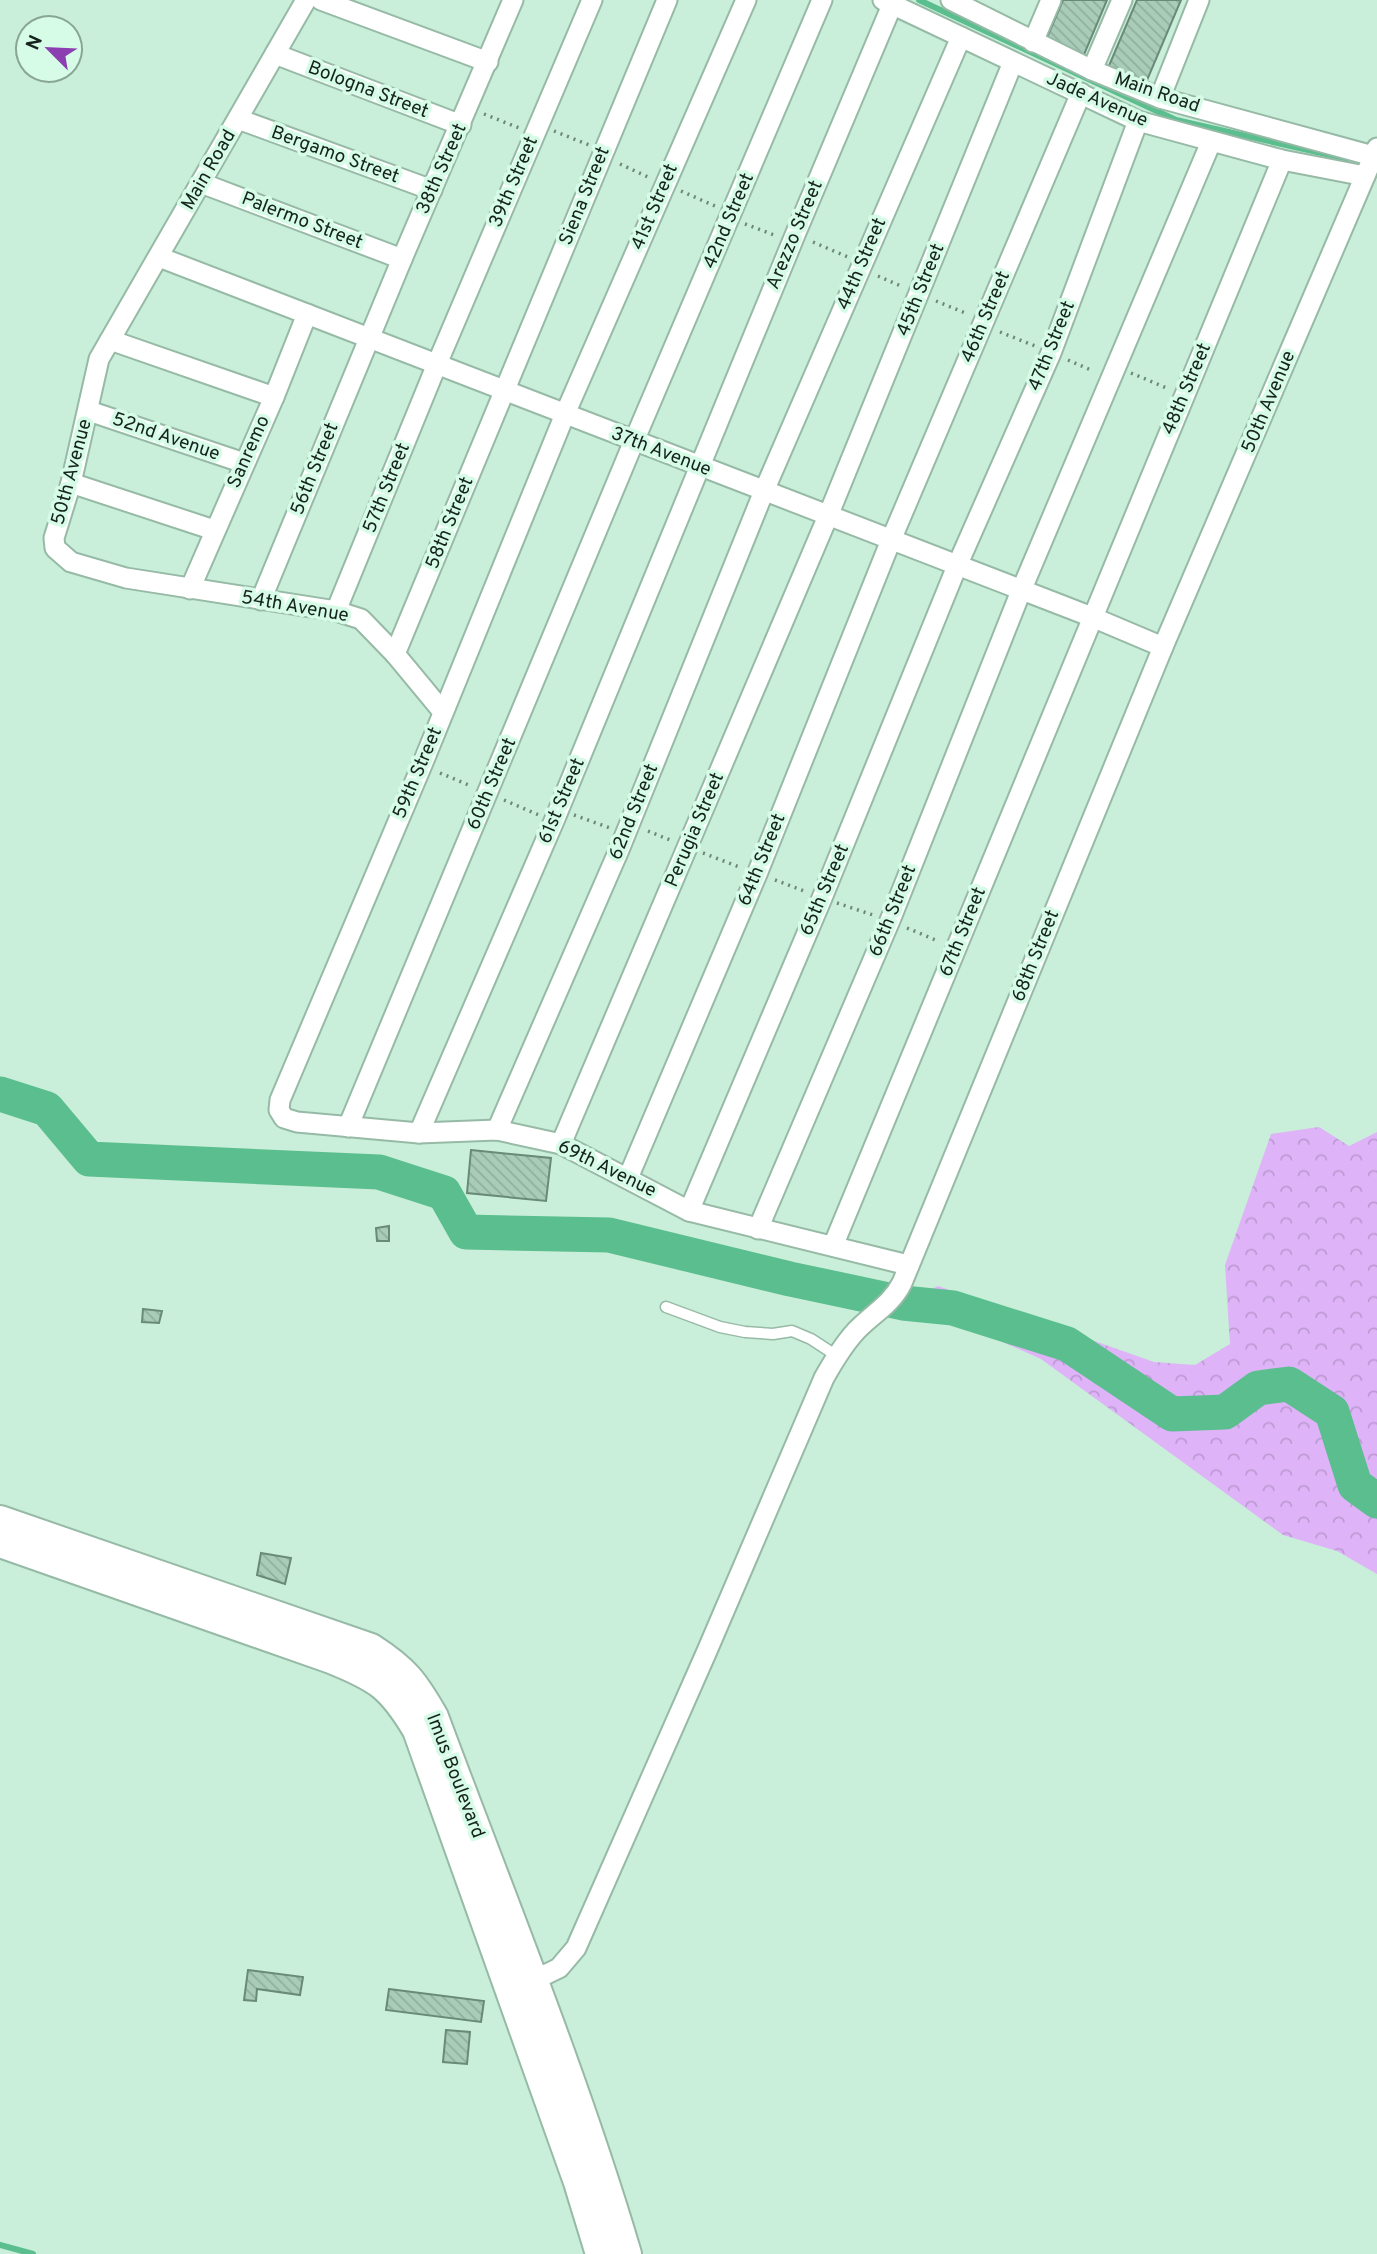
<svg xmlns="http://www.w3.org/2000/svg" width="1377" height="2254" font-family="Overpass,sans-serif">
	<defs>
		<pattern id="forest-crowns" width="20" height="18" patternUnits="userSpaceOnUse" patternTransform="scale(1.75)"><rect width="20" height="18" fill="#deb3f8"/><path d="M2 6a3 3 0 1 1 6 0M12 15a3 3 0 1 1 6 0" fill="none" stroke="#be9ad4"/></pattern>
		<pattern id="building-back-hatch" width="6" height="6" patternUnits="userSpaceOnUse" patternTransform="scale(1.75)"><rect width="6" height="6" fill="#a8ccb8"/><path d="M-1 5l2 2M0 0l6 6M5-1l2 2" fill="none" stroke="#90af9e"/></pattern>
	</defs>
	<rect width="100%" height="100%" fill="#c9eed9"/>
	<!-- forest -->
	<polygon fill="url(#forest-crowns)" points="1319,1127 1349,1146 1377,1132 1377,1574 1337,1551 1283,1535 1041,1359 983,1333 916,1315 924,1293 938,1286 1154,1362 1195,1365 1230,1344 1225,1265 1271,1134"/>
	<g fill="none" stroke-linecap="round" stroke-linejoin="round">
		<!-- stream -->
		<g stroke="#5bbe8f" stroke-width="6">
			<polyline points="919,0 1176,120 1348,159"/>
			<polyline points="0,2245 33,2254"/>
		</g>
		<!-- river -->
		<polyline stroke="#5bbe8f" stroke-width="35" points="0,1094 47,1109 89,1159 379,1172 444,1193 466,1232 609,1235 790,1279 903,1303 953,1308 1067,1344 1172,1414 1225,1412 1258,1388 1289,1384 1332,1412 1355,1485 1377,1501"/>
	</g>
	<!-- building -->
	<g fill="url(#building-back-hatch)" stroke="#688a77" stroke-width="2">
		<polygon points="1063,0 1107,0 1083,57 1046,40"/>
		<polygon points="1137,0 1181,0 1145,85 1108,68"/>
		<polygon points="471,1150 551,1158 546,1201 467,1193"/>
		<polygon points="389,1226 389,1241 377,1241 376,1228"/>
		<polygon points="143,1309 162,1311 159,1323 142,1322"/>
		<polygon points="261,1553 291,1558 285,1584 257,1575"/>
		<polygon points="248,1970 303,1977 300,1995 257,1989 256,2001 244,2000"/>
		<polygon points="389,1989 484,2001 481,2022 386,2010"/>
		<polygon points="446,2030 470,2032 467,2064 443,2062"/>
	</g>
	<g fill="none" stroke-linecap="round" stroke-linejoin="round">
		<defs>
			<polyline id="service" points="666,1307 720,1327 745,1332 773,1334 792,1331 811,1339 837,1356"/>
			<g id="minor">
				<polyline points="306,0 99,359 71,483 54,538 55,548 71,562 126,578 336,611 361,619 395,654 443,712"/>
				<polyline points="321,0 488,62"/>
				<polyline points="746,0 565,414 422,765 280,1100 279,1110 284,1118 297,1122 419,1133 497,1130 561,1144 689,1211 908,1265"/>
				<polyline points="883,0 1138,121 1282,160 1365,176"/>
				<polyline points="951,0 1092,70 1160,98 1377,157"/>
				<polyline points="1033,42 1051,0"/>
				<polyline points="275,54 461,125"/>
				<polyline points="1092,70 1122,0"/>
				<polyline points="1160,98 1199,0"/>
				<polyline points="238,119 432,190"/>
				<polyline points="201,183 402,259"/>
				<polyline points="159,257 1092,617 1163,647"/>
				<polyline points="110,340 274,397"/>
				<polyline points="89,411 244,463"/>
				<polyline points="71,483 214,530"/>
				<polyline points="190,589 274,397 307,314"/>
				<polyline points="261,600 402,259 513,0"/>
				<polyline points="336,611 437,364 592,0"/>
				<polyline points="395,654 667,0"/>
				<polyline points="348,1127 634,441 822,0"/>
				<polyline points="497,1130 619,850 764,491 961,37"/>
				<polyline points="419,1133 554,821 795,235 892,5"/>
				<polyline points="561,1144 828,516 1013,62"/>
				<polyline points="628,1178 757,874 891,540 1081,93"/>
				<polyline points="689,1211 822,898 957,566 1051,353 1138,121"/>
				<polyline points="758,1229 891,918 1021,591 1211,142"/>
				<polyline points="833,1246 1282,160"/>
				<path d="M524,1985l35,-17 17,-20 131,-297 117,-273c9,-16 19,-33 32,-47 16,-17 35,-26 46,-48l261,-636 214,-499"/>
			</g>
			<g id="secondary">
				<path d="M0,1520l371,128c34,22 43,34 63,69 66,178 139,355 193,537"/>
				<path d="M0,1543l331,116c47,19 60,27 86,71l161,452 22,72"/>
			</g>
		</defs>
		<!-- service casing -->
		<use href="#service" stroke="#96baa6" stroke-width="13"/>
		<!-- minor casing -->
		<use href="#minor" stroke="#96baa6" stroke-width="23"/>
		<!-- secondary casing -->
		<use href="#secondary" stroke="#96baa6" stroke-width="32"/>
		<!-- path -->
		<g stroke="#6d8678" stroke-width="3.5" stroke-dasharray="2 5" stroke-linecap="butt">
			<polyline points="484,114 519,128"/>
			<polyline points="554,131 589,145"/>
			<polyline points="620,164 648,177"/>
			<polyline points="681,191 715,206"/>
			<polyline points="745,224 777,236"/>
			<polyline points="813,242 848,257"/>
			<polyline points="878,276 903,287"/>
			<polyline points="936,301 968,314"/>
			<polyline points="1000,332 1035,346"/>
			<polyline points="1068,360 1093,371"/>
			<polyline points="1131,373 1169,389"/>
			<polyline points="440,773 471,786"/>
			<polyline points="504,800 539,815"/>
			<polyline points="574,815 610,828"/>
			<polyline points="648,831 670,840"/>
			<polyline points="703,853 742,868"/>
			<polyline points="775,880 804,891"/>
			<polyline points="837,903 873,915"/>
			<polyline points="907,928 938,941"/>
		</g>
		<!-- service -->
		<use href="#service" stroke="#fff" stroke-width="10"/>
		<!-- minor -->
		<use href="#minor" stroke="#fff" stroke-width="19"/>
		<!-- secondary -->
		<use href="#secondary" stroke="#fff" stroke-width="28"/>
	</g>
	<g text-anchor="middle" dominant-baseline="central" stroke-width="7" stroke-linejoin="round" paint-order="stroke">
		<!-- street labels -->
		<g font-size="19" fill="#15231c" stroke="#d6fbe7">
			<text transform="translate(368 90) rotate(21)">Bologna Street</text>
			<text transform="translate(1157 93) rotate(19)">Main Road</text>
			<text transform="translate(1097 100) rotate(24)">Jade Avenue</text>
			<text transform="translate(335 155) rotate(20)">Bergamo Street</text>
			<text transform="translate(442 169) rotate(-66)">38th Street</text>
			<text transform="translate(209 170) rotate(-60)">Main Road</text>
			<text transform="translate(514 182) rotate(-67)">39th Street</text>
			<text transform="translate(585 196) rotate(-68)">Siena Street</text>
			<text transform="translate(655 207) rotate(-67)">41st Street</text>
			<text transform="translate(302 221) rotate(21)">Palermo Street</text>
			<text transform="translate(729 221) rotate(-67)">42nd Street</text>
			<text transform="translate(795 235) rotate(-67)">Arezzo Street</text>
			<text transform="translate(862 264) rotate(-67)">44th Street</text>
			<text transform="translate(921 290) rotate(-68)">45th Street</text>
			<text transform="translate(986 317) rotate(-67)">46th Street</text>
			<text transform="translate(1052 346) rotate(-68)">47th Street</text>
			<text transform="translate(1187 389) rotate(-67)">48th Street</text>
			<text transform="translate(1269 402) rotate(-67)">50th Avenue</text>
			<text transform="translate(166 437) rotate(19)">52nd Avenue</text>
			<text transform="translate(249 452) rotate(-66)">Sanremo</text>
			<text transform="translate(661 452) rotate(21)">37th Avenue</text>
			<text transform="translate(315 469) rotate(-68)">56th Street</text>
			<text transform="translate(72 472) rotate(-75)">50th Avenue</text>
			<text transform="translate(387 488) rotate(-68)">57th Street</text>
			<text transform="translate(450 523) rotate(-68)">58th Street</text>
			<text transform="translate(295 607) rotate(10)">54th Avenue</text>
			<text transform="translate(418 773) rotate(-67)">59th Street</text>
			<text transform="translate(492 784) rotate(-67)">60th Street</text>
			<text transform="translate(562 801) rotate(-67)">61st Street</text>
			<text transform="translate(634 812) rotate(-68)">62nd Street</text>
			<text transform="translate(695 830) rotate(-67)">Perugia Street</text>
			<text transform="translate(762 860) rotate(-68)">64th Street</text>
			<text transform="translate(825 890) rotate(-67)">65th Street</text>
			<text transform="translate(893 911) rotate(-68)">66th Street</text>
			<text transform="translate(963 932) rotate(-68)">67th Street</text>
			<text transform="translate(1036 956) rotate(-68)">68th Street</text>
			<text transform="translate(607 1169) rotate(26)">69th Avenue</text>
			<text transform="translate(455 1776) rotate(69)">Imus Boulevard</text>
		</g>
	</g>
	<!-- north arrow -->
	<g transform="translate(49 49) rotate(294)"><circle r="33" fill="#d6fbe7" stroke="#89a596" stroke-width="2"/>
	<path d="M0-5L12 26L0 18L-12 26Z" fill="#8b3fb0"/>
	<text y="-10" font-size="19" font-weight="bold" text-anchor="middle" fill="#15231c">N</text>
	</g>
</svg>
